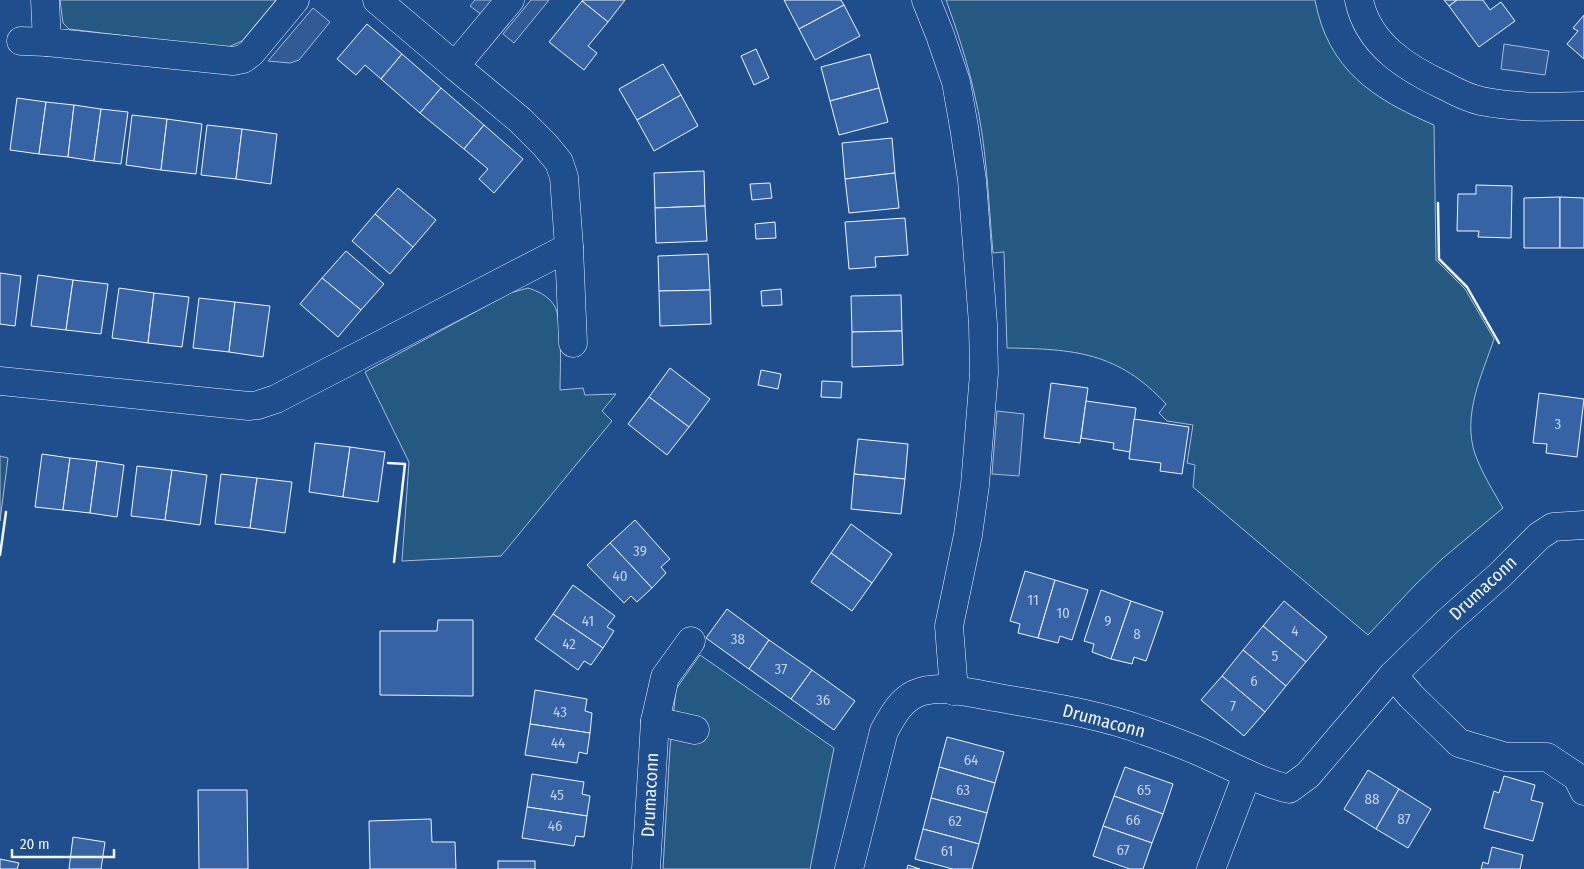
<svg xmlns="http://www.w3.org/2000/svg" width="1584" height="869" font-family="'Fira Sans Condensed',sans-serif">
	<rect width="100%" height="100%" fill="#1f4e8c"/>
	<!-- green -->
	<g fill="#245a82" stroke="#a8bbd7">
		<polygon points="60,0 276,0 242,41 226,48 69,29 63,23"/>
		<path d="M946,0h369c13,70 58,99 119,125l2,135 29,29 29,50c-12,36 -32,76 -19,115 7,19 18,37 28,54l-60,50 -28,27 -47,50 -175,-148 2,-22 -8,-2 6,-38 -26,-4 -8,-8 7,-9c-48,-52 -92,-55 -159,-56l-3,-96 -11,1c-5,-54 -6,-109 -19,-161 -7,-31 -17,-62 -28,-92z"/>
		<path d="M528,288c10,3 20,8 26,17 9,14 6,66 6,85l23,-2 2,7 31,-1 -14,17 10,10 -111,135 -99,5 7,-99 -44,-90 145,-79z"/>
		<polygon points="0,456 8,458 0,521"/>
		<polygon points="700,655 834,748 810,869 663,869 670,748 676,689"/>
	</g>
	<!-- parking -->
	<g fill="#305b95" stroke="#a8bbd7">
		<polygon points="475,0 494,0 482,15 470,6"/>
		<polygon points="531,0 549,0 514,43 503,34"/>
		<polygon points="313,8 330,22 299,60 290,63 268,61"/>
		<polygon points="1504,44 1549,51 1545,75 1501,69"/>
		<polygon points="997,411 1024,414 1019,476 992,474"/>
	</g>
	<!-- building -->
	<g fill="#3563a3" stroke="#f2f6ff">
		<polygon points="583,0 625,0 608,22 582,1"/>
		<polygon points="784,0 841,0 844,5 799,29"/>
		<polygon points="1444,0 1457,0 1449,6"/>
		<polygon points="1457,0 1483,0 1490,10 1501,2 1515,21 1479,47 1449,6"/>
		<polygon points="582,1 608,22 588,46 597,53 584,70 549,42"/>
		<polygon points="844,5 860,36 815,60 799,29"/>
		<polygon points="1584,15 1584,59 1567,44 1578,31 1573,28"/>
		<polygon points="367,24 402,54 381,79 365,65 356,75 337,59"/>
		<polygon points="756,49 769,78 754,85 741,56"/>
		<polygon points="402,54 441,88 420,113 381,79"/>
		<polygon points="870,54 879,88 830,101 821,67"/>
		<polygon points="663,64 681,95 637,120 619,89"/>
		<polygon points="441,88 484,125 464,149 420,113"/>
		<polygon points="879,88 888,122 839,135 830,101"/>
		<polygon points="681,95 698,126 654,151 637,120"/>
		<polygon points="17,98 46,102 39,154 10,150"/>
		<polygon points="46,102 74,105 68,157 39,154"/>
		<polygon points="74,105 101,109 94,161 68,157"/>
		<polygon points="101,109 128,112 121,164 94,161"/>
		<polygon points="132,115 167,119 161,170 126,165"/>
		<polygon points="167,119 202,124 196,174 161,170"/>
		<polygon points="207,125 242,129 236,179 201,175"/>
		<polygon points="484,125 523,159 494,193 479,179 488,169 464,149"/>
		<polygon points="242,129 277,134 271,184 236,179"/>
		<polygon points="892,138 895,173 845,179 842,143"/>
		<polygon points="704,171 705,206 655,208 654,173"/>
		<polygon points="895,173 899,208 849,213 845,179"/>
		<polygon points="770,183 772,198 752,200 750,184"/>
		<polygon points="1476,185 1512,186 1511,238 1478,237 1479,231 1457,231 1458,194 1476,194"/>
		<polygon points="398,188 436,220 413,247 375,214"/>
		<polygon points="1560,197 1560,248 1524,248 1524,198"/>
		<polygon points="1560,197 1584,198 1584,248 1560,248"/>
		<polygon points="705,206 707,241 656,243 655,208"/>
		<polygon points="375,214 413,247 390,274 352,241"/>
		<polygon points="905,218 908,255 875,257 876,267 849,269 845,222"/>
		<polygon points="775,222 776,238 756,239 755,224"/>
		<polygon points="346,251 384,284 361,310 322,278"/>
		<polygon points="708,254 710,290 659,291 658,256"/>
		<polygon points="0,273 21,276 15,326 0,324"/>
		<polygon points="38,275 73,280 66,330 31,326"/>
		<polygon points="322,278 361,310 338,337 300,304"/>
		<polygon points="73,280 108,284 101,334 66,330"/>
		<polygon points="119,288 154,293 148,343 112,338"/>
		<polygon points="781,289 782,305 762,306 761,291"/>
		<polygon points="710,290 711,324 660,326 659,291"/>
		<polygon points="154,293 189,297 182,347 148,343"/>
		<polygon points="901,295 902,331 852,332 851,296"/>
		<polygon points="199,298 235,302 229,352 193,348"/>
		<polygon points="235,302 270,306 263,357 229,352"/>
		<polygon points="902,331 903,365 852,367 852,332"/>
		<polygon points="670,368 710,399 689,427 649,397"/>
		<polygon points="761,370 781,374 778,389 758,385"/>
		<polygon points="822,381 842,382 841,398 821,397"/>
		<polygon points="1051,383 1088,388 1080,443 1044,438"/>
		<polygon points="1539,393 1584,399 1577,457 1546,453 1547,444 1533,443"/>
		<polygon points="649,397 689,427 667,455 628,424"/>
		<polygon points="1086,401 1136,408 1130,452 1113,449 1114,443 1081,438"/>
		<polygon points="1134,419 1189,427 1182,474 1160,471 1161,463 1129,459"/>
		<polygon points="858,439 908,444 905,479 854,474"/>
		<polygon points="315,443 350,447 343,497 309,492"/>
		<polygon points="350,447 385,452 378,502 343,497"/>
		<polygon points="42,454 70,458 63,510 35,507"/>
		<polygon points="70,458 97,461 90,513 63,510"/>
		<polygon points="97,461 124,465 117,517 90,513"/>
		<polygon points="137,466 172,470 165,520 131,516"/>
		<polygon points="172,470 207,475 200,525 165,520"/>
		<polygon points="221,474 257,478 250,528 215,524"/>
		<polygon points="854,474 905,479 901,514 851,509"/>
		<polygon points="257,478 292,482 285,533 250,528"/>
		<polygon points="635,520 670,559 661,567 666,573 652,588 610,543"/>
		<polygon points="851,524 892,554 872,583 831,553"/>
		<polygon points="610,543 652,588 637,602 631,596 624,603 587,565"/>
		<polygon points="831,553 872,583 852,611 811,582"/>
		<polygon points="1025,571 1055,580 1038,638 1018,633 1020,624 1010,621"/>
		<polygon points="1055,580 1088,590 1072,640 1060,636 1058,643 1038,638"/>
		<polygon points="573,585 615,616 607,627 614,631 603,648 553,614"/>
		<polygon points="1101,590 1131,601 1111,659 1092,652 1094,644 1084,641"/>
		<polygon points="1131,601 1163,612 1146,661 1134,657 1132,664 1111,659"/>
		<polygon points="1284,601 1327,637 1306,662 1263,626"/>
		<polygon points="727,609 769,640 749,669 706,638"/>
		<polygon points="553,614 603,648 591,665 584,661 578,670 535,639"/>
		<polygon points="438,620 473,620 473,696 380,695 380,631 437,631"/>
		<polygon points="1263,626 1306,662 1286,686 1243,650"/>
		<polygon points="769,640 812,670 791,699 749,669"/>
		<polygon points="1243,650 1286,686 1265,712 1222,676"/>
		<polygon points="812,670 855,701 834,730 791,699"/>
		<polygon points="1222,676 1265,712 1244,736 1201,700"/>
		<polygon points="535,690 587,699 585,711 592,713 590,733 530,724"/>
		<polygon points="530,724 590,733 587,754 579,752 577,763 525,755"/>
		<polygon points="947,737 1004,752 995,783 939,767"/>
		<polygon points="939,767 995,783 987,813 931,798"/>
		<polygon points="1125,767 1173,784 1163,814 1114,796"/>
		<polygon points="1368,770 1399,789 1376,829 1344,809"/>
		<polygon points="532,774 584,782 582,794 590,796 587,816 527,807"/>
		<polygon points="1504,776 1535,785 1531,800 1543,803 1533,841 1484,828 1494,791 1499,793"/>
		<polygon points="1399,789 1431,809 1408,848 1376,829"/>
		<polygon points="198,790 247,790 248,869 199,869"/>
		<polygon points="1114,796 1163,814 1152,843 1103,826"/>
		<polygon points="931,798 987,813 979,844 923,829"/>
		<polygon points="527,807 587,816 584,837 576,836 574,846 522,838"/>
		<polygon points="431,819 432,842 455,842 456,869 370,869 369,821"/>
		<polygon points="1103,826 1152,843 1143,869 1130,869 1093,856"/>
		<polygon points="923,829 979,844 972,869 953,869 915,859"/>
		<polygon points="73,837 105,842 101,869 69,869"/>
		<polygon points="1492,847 1523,855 1520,869 1481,869 1483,862 1488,864"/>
		<polygon points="0,859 19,863 17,869 0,869"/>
		<rect x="498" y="861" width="37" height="8"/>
		<polygon points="908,865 920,869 907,869"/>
	</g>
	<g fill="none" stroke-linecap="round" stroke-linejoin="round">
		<defs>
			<g id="minor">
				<polyline points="45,0 47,42 233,61 243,59 251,53 295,0"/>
				<polyline points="377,0 455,66"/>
				<polyline points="926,0 940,35 956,82 964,127 972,180 983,324 984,373 975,485 968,535 949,626 954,691"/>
				<path d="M1359,0c9,44 47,68 86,86 11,6 23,12 36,15 34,7 68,6 103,5"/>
				<polyline points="21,41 47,42"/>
				<polyline points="569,247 573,343"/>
				<polyline points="0,381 249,406 258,405 276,399 569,247 564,177 559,162 545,145 520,120 455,66 510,0"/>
				<polyline points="1393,675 1411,696 1459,743 1506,757 1547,757 1577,777 1584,791"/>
				<polyline points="655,721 695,730"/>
				<polyline points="646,869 655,721 665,677 691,641"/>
				<path d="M849,869l35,-138c8,-14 16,-30 31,-37 24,-11 54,-1 79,3 50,9 102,16 151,34 18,6 36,13 53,20 30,13 59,30 91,38l19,-14 85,-100 53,-52 54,-48 39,-39 14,-9 31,-2"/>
				<polyline points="1211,869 1247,775"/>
			</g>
		</defs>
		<!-- minor casing -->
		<use href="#minor" stroke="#f2f6ff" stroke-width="29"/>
		<!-- minor -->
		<use href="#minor" stroke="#1f4e8c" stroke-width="28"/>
		<!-- wall -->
		<g stroke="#f2f6ff" stroke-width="2.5">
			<polyline points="1438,203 1439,259 1467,287 1499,343"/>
			<polyline points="388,463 405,464 394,562"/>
			<polyline points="0,555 6,512"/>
		</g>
	</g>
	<g text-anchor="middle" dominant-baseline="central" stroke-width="4" stroke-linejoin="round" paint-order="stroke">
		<!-- number labels -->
		<g font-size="15" fill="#c3d1e8">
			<text x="1558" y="424">3</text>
			<text x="640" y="551">39</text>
			<text x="620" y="576">40</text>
			<text x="1033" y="600">11</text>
			<text x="1063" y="613">10</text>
			<text x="588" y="621">41</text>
			<text x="1108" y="621">9</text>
			<text x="1295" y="631">4</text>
			<text x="1137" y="634">8</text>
			<text x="738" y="639">38</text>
			<text x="569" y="644">42</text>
			<text x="1275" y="656">5</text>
			<text x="781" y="669">37</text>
			<text x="1254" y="681">6</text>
			<text x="823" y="700">36</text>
			<text x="1233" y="706">7</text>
			<text x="560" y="712">43</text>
			<text x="558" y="743">44</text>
			<text x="971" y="760">64</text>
			<text x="963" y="790">63</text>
			<text x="1144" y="790">65</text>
			<text x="557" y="795">45</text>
			<text x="1372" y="799">88</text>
			<text x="1404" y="819">87</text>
			<text x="1133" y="820">66</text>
			<text x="955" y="821">62</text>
			<text x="555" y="826">46</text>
			<text x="1123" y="850">67</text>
			<text x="947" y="851">61</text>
		</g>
		<!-- street labels -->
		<g font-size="18" fill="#f2f6ff" stroke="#1f4e8c">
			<text transform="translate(1483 588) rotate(-43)">Drumaconn</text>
			<text transform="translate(1104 721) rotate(15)">Drumaconn</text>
			<text transform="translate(650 795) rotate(-87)">Drumaconn</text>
		</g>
	</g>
	<!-- scale -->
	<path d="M12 849v8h102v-8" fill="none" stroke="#f2f6ff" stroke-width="2.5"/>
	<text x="20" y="849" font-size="15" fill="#f2f6ff" stroke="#1f4e8c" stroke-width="4" paint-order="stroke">20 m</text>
</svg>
